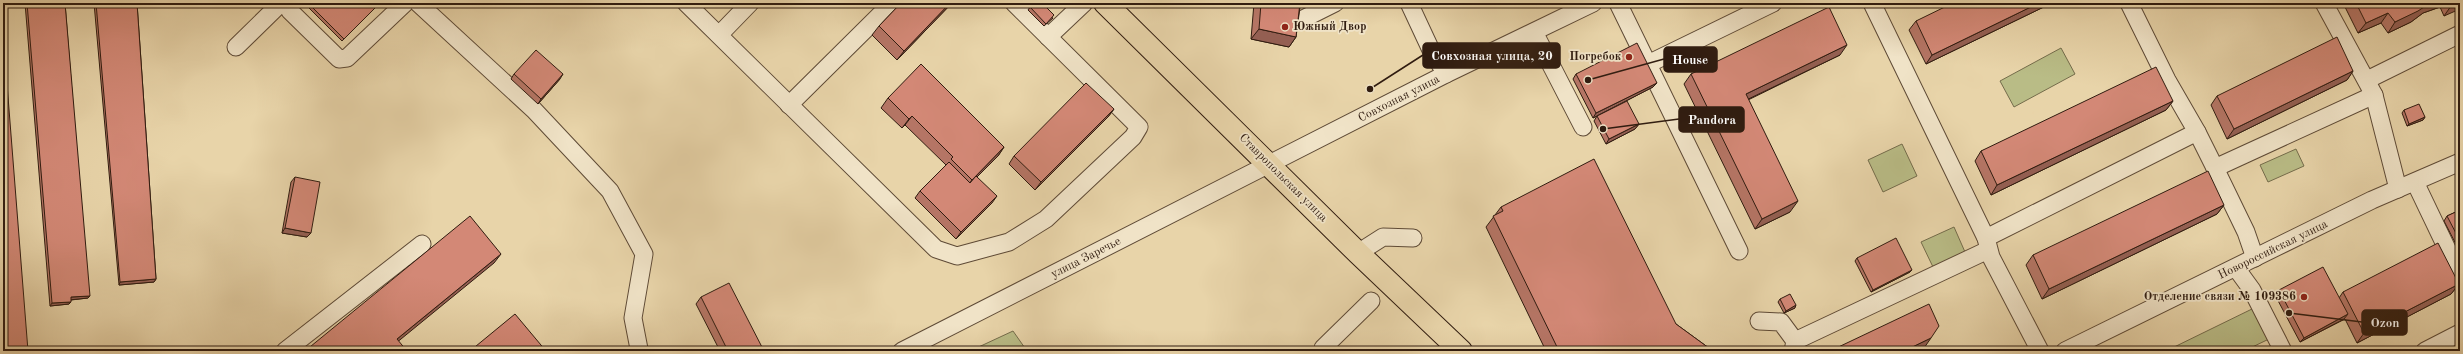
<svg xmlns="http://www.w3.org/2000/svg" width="2463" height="354" font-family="'Old Standard TT',serif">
	<rect width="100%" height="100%" fill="#e8d4a9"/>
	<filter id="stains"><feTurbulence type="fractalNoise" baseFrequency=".005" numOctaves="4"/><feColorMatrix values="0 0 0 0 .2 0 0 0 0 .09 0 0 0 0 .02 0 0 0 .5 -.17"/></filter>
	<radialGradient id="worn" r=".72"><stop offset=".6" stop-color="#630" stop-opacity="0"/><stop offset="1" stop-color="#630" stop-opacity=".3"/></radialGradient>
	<!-- green -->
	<g fill="#b9bc86" stroke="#746c4b">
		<polygon points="2061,48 2075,74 2014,107 2000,81"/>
		<polygon points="1902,144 1917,176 1883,192 1868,160"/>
		<polygon points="2296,149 2304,166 2268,182 2260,165"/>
		<polygon points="1954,227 1965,252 1933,267 1921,242"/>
		<polygon points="2254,308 2269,339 2244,351 2166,351"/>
		<polygon points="1013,331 1027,351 970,351"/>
	</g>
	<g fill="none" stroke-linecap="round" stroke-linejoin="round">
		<defs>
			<g id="minor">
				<polyline points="286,3 290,11 339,59 347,58 405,3"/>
				<polyline points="418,3 534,110 610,191 644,254 633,318 639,349"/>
				<polyline points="686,3 936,249 957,256 1009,242 1046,219 1133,137 1139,127 1014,3"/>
				<polyline points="1409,3 1430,48 1446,74"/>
				<polyline points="1618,3 1739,251"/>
				<polyline points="1872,3 1986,238 1991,257 2040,351"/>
				<polyline points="2129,3 2167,80 2197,132 2215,168 2246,232 2255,258"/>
				<polyline points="2324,3 2374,95 2398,189"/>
				<polyline points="1301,20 1335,3"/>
				<polyline points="1534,32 1583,127"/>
				<polyline points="719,35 750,3"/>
				<polyline points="1048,37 1084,3"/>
				<polyline points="236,47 281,3"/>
				<polyline points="1648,64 1773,3"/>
				<polyline points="2367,80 2460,34"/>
				<polyline points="789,105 892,3"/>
				<polyline points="2215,168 2374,95"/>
				<polyline points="2415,182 2460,276"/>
				<polyline points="1986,238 2197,132"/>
				<polyline points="1358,253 1383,237 1413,238"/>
				<polyline points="2236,268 2252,290 2283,351"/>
				<polyline points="1759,321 1781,322 1795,341 1793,351"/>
				<polyline points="1795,341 1988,250"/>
				<polyline points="285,351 422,244"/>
				<polyline points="902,351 1446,74 1593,3"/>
				<polyline points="1326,351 1323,348 1371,301"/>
				<polyline points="2065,351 2372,200 2460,162"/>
				<polyline points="2425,351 2460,333"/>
			</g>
			<polyline id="major" points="1105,3 1358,253 1461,351"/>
		</defs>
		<!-- minor casing -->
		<use href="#minor" stroke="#5e4a36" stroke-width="19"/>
		<!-- major casing -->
		<use href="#major" stroke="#301c10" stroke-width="24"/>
		<!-- minor -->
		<use href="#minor" stroke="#f0e3c7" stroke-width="17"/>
		<!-- major -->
		<use href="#major" stroke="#e8d4a9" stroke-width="22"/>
	</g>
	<!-- wall -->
	<g fill="#b57565" stroke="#301c10">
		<polygon points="25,3 65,3 88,298 71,300 69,304 50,306"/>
		<polygon points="94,3 137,3 156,279 154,282 119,285"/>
		<polygon points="304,3 380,3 342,41"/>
		<polygon points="901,3 952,3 897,60 872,35 879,26"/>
		<polygon points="1254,3 1310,3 1300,7 1296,37 1289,47 1251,39"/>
		<polygon points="2052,3 1926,64 1909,30 1916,21"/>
		<polygon points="2343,3 2460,3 2444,16 2440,7 2423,13 2411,22 2388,33 2381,23 2358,33"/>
		<polygon points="1030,7 1053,18 1044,26 1028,10"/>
		<polygon points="1840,55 1748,100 1790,212 1755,229 1684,84 1691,74"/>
		<polygon points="2353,71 2347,80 2227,139 2211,105 2217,96"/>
		<polygon points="514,74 560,79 538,104 511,79"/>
		<polygon points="1576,74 1657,83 1653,87 1593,118 1573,79"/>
		<polygon points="888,98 1004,147 998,156 977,177 992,203 956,239 915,198 920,191 946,165 905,125 902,128 881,108"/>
		<polygon points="2173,101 2166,110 1991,195 1975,161 1981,151"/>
		<polygon points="1114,109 1108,117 1035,190 1009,164 1014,156"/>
		<polygon points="2404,110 2425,117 2423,120 2407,126 2402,113"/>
		<polygon points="1597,116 1639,124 1635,129 1606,144 1594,121"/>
		<polygon points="295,177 307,237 282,233 291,182"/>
		<polygon points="2224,205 2217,214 2042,299 2026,265 2033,255"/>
		<polygon points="1501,207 1676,324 1713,351 1546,351 1486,227"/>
		<polygon points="2460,210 2460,252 2444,221 2447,216"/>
		<polygon points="1857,258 1910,272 1871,292 1855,261"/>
		<polygon points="2459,284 2451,294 2357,343 2345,319 2300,342 2275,295 2279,290 2339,298 2343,292"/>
		<polygon points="701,297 764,351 720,351 696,304"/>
		<polygon points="1780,299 1795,308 1784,313 1778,302"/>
	</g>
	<!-- shaded-wall -->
	<g fill="#945f53" stroke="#301c10">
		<polygon points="950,3 952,3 897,60 904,51"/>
		<polygon points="1298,3 1310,3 1293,10"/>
		<polygon points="2039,3 2052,3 1926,64 1932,55"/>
		<polygon points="2430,3 2442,3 2440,7 2423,13 2411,22 2388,33 2395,22"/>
		<polygon points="2457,3 2460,3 2460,9 2444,16 2451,6"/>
		<polygon points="2388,13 2381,23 2358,33 2366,23"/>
		<polygon points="1259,29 1296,37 1289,47 1251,39"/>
		<polygon points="1847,45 1840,55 1738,104 1746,94"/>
		<polygon points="2353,71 2347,80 2227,139 2234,129"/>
		<polygon points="563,74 560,79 538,104 541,99"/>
		<polygon points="1657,83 1653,87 1593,118 1596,113"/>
		<polygon points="2173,101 2166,110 1991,195 1997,185"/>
		<polygon points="1114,109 1108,117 1035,190 1041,182"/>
		<polygon points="912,116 905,125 902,128 909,119"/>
		<polygon points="2425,117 2423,120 2407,126 2409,124"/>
		<polygon points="1639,124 1635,129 1606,144 1609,139"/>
		<polygon points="1004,147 998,156 965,189 972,180"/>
		<polygon points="997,196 992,203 956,239 961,232"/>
		<polygon points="1798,201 1790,212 1755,229 1762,219"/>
		<polygon points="2224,205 2217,214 2042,299 2049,289"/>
		<polygon points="285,228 311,233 307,237 282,233"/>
		<polygon points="501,254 494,263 390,348 397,339"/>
		<polygon points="1912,270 1910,272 1871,292 1873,290"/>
		<polygon points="156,279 154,282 119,285 120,282"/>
		<polygon points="2459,284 2451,294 2357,343 2364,333"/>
		<polygon points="90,296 88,298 69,300 71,297"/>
		<polygon points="71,302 69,304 50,306 52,303"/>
		<polygon points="1796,305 1795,308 1784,313 1786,311"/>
		<polygon points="2348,314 2344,319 2300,342 2304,338"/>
		<polygon points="1931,338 1924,348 1918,351 1904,351"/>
	</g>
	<!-- building -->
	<g fill="#d38876" stroke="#301c10">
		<polygon points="27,3 65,3 90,296 71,297 71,302 52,303"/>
		<polygon points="96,3 137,3 156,279 120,282"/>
		<polygon points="308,3 380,3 344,39"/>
		<polygon points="901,3 950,3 904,51 879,26"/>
		<polygon points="1035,3 1042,3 1054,15 1046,24 1030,7"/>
		<polygon points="1261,3 1300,3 1296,37 1259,29"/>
		<polygon points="1953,3 2039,3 1932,55 1916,21"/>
		<polygon points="2356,3 2430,3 2418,11 2395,22 2388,13 2366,23"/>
		<polygon points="2450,3 2457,3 2451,6"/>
		<polygon points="1829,7 1847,45 1746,94 1798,201 1762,219 1691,74"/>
		<polygon points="3,33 28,351 3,351"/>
		<polygon points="2337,37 2353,71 2234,129 2217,96"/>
		<polygon points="1637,43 1657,83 1596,113 1576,74"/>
		<polygon points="536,50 563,74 541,99 514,74"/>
		<polygon points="921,64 1004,147 972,180 951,159 953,157 912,116 909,119 888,98"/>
		<polygon points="2156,67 2173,101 1997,185 1981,151"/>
		<polygon points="1086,83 1114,109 1041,182 1014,156"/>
		<polygon points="1627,101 1639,124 1609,139 1597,116"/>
		<polygon points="2419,104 2425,117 2409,124 2404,110"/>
		<polygon points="1594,159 1676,324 1713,351 1559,351 1493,216 1503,211 1501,207"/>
		<polygon points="949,162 970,183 976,176 997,196 961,232 920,191"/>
		<polygon points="2208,171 2224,205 2049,289 2033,255"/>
		<polygon points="295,177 320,182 311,233 285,228"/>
		<polygon points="2460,210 2460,241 2447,216"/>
		<polygon points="470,216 501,254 397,339 407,351 305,351"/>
		<polygon points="1896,238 1912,270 1873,290 1857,258"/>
		<polygon points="2438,243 2459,284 2364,333 2343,292"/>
		<polygon points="2323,267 2348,314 2304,338 2279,290"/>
		<polygon points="729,283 764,351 728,351 701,297"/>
		<polygon points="1790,294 1796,305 1786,311 1780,299"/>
		<polygon points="1929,304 1939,326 1931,338 1904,351 1830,351"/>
		<polygon points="515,314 546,351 470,351"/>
		<polygon points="2360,348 2362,351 2355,351"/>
		<polygon points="2278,349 2279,351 2274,351"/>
	</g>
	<!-- markers -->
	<g fill="#8f2418" stroke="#f0e3c7" stroke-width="1.5">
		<circle cx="1285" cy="27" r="4"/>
		<circle cx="1629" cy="57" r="4"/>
		<circle cx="2304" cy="297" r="4"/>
	</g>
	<g text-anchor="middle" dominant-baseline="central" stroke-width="3.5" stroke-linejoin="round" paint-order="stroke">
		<!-- poi labels -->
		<g font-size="12" font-weight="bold" fill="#301c10" stroke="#f0e3c7" text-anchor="end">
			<text x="1293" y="27" text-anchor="start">Южный Двор</text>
			<text x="1621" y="57">Погребок</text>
			<text x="2296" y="297">Отделение связи № 109386</text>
		</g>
		<!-- street labels -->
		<g font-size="12" fill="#301c10" stroke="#f0e3c7">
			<text transform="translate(1399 99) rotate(-27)">Совхозная улица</text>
			<text transform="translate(1283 178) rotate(45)">Ставропольская улица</text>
			<text transform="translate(2273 250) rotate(-26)">Новороссийская улица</text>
			<text transform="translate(1086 258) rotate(-27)">улица Заречье</text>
		</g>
	</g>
	<!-- callouts -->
	<path fill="none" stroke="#301c10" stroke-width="1.5" d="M1370 89L1423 55M1588 80L1664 59M1603 129L1679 119M2289 313L2362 322"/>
	<g fill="#301c10" stroke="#f0e3c7" stroke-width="1.5">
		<circle cx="1370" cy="89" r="4"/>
		<circle cx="1588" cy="80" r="4"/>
		<circle cx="1603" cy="129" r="4"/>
		<circle cx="2289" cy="313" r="4"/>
	</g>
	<g fill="#301c10" stroke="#301c10" stroke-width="1.5">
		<rect x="1423" y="43" width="137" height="25" rx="4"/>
		<rect x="1664" y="47" width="53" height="25" rx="4"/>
		<rect x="1679" y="107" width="65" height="25" rx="4"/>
		<rect x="2362" y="310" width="45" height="25" rx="4"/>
	</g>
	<g font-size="13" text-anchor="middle" font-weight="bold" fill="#fff">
		<text x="1492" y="60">Совхозная улица, 20</text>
		<text x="1690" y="64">House</text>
		<text x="1712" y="124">Pandora</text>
		<text x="2385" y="327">Ozon</text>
	</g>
	<!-- margin -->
	<rect width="2463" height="354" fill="none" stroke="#e8d4a9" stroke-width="16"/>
	<rect x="4" y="4" width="2455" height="346" fill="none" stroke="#301c10" stroke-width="2"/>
	<rect x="8" y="8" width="2447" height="338" fill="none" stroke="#301c10"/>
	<rect width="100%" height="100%" filter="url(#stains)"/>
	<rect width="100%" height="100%" fill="url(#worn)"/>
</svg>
